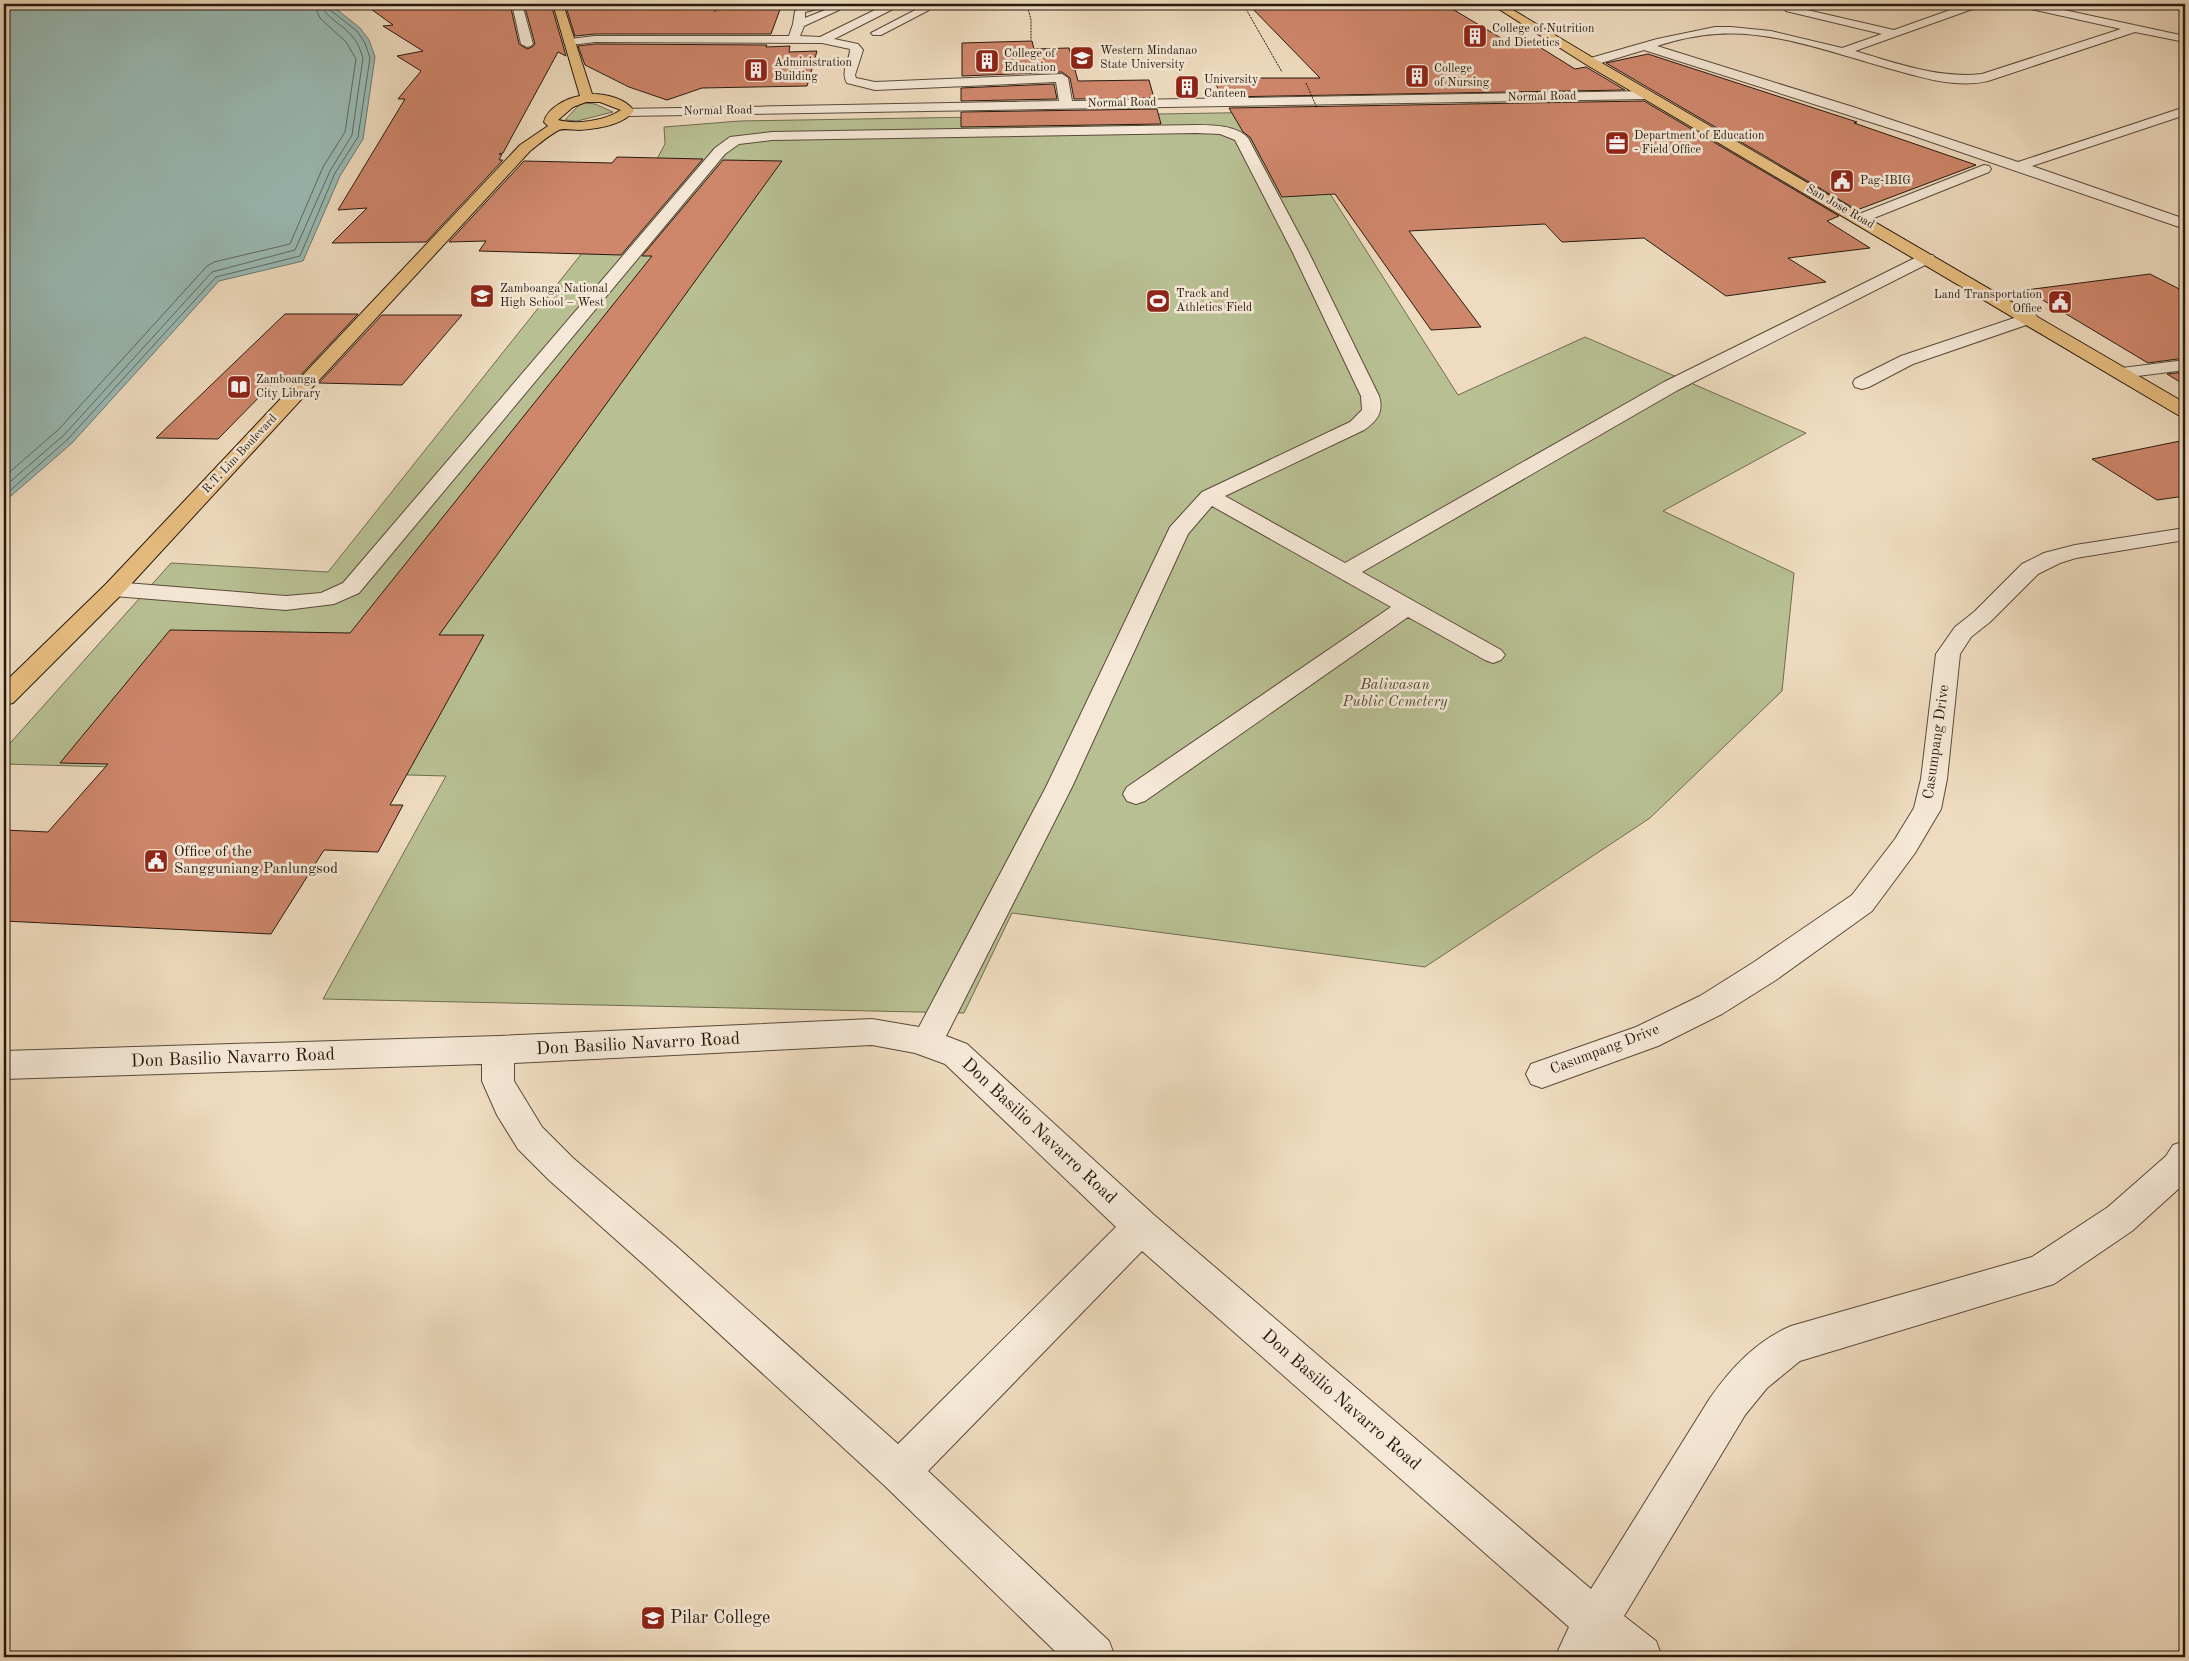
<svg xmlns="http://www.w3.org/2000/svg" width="2189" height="1661" font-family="'Old Standard TT',serif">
	<rect width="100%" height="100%" fill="#efdcc0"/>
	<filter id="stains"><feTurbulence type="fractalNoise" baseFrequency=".004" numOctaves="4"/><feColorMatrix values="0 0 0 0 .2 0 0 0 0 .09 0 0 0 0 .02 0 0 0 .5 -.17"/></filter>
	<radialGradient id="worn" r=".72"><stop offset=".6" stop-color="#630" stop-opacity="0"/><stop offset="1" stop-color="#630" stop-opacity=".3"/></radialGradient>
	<!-- green -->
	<g fill="#b8c093" stroke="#706c50">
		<polygon points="584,103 595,104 613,112 577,121 565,120 578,106"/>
		<polygon points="1278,112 1458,395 1585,337 1806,433 1663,511 1794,573 1782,691 1650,818 1425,967 1012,913 964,1013 323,999 446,776 4,764 4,750 171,563 328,572 657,159 665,144 664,127 740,121"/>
	</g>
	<!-- water -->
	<polygon fill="#9abbb6" stroke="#6c7a73" points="4,4 330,4 360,28 369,40 375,57 363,139 340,176 303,261 219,281 72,443 4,502"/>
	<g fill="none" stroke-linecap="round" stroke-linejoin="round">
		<!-- shore -->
		<g stroke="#606a62" stroke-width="1">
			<polyline points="4,477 59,429 207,266 214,262 290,244 323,167 345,132 356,59 346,42 320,18 314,4"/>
			<path d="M4,487l60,-52 148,-163 83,-22 35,-79 22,-36 11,-77c-3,-8 -5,-16 -11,-22 -10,-13 -25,-16 -31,-32"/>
			<polyline points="4,496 68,439 216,277 300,256 335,173 358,137 370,58 365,43 357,31 330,10 328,4"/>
		</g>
	</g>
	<!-- building -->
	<g fill="#cf876c" stroke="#27190e">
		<polygon points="364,4 510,4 519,44 527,49 532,47 535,44 524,4 551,4 566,56 558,52 503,153 499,154 502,154 499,160 503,160 426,242 332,243 367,208 338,210 405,99 398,99 421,71 397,56 423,51 383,26 393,25"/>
		<polygon points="565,4 782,4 771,34 595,34 575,36"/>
		<polygon points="1248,4 1444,4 1516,47 1538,46 1575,69 1586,67 1625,90 1223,97 1212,78 1320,78"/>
		<polygon points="1032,41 1034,49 1069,48 1078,81 1149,80 1154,98 1074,99 1070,78 1062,72 962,76 962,43"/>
		<polygon points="595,44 767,45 766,47 790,46 789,52 817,51 807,86 702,88 667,100 629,87 585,65 578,46"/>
		<polygon points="1648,54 1857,122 1854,123 1976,165 1857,210 1606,63"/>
		<polygon points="1054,84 1057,99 961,101 961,88"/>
		<polygon points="1644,101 1839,216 1827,221 1870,248 1788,258 1826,282 1726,296 1644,238 1562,242 1545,224 1409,231 1481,327 1431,330 1335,194 1282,197 1250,137 1243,132 1229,108"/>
		<polygon points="1157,109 1161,124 961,127 961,112"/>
		<polygon points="617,157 703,159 621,255 479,251 486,241 449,242 524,161 612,163"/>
		<polygon points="723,160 782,161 439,635 484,635 390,805 403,805 378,852 324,850 271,934 4,921 4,830 48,832 108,764 60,763 170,630 350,633 652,256 642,256"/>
		<polygon points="2150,274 2185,292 2185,358 2148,363 2026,290"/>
		<polygon points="285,314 358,314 294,382 274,382 218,439 156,438"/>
		<polygon points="382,315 462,315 402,385 319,383"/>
		<polygon points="2185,372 2185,385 2167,374"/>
		<polygon points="2185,440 2185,496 2157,500 2092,459"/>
	</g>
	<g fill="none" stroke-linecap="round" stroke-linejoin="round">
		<defs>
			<g id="minor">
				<polygon points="512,4 522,4 533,44 531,46 527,47 521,44"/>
				<path d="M809,4h19l11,6 -35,16 -4,10 20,1 67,-33h13l-1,2 -65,33 24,5 5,6 -8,25 1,3 19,4 187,-8 6,4 4,23 576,-10 6,4 -6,4 -1021,17 -5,-1 -2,-3 2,-3 437,-8 -3,-19 -181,8 -28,-7c-7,-12 3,-22 3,-34l-28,-6 -227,-1 -25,3 -6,-3 6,-3 25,-3h194l4,-12 2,-13zM817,9l8,1 -20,8v-6z"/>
				<path d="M1782,4h10l2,3 100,23 73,-26h15l-1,2 -126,45c41,12 84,28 127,23l139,-45 -99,-22 -5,-3h19l149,32v6l-50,-10 -147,49c-34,8 -71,-5 -104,-14 -54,-15 -111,-37 -167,-33 -21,1 -41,6 -60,12l196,61 165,55 167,-55v8l-153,51 153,53v10l-274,-94 -267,-85 -53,16 -6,-4 2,-3 70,-20 58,-12h16l40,4 71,17 40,-14 -96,-23z"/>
				<polygon points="925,5 929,6 930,8 929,10 881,35 873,35 871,33"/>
				<path d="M1196,125c15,0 41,0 52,13l60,113 71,145c5,16 -2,25 -15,34l-139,66 120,67 319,-181 257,-127h12l2,3 -2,3 -255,129 -316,182 139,78 4,5 -4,5 -8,3 -8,-3 -77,-43 -263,184 -9,3 -9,-3 -4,-7 4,-7 264,-180 -179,-101 -24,28 -116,253 -126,249 21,8 187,171 437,374 119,-191c21,-30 46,-57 81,-72l241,-69 76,-50 58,-51 7,-11 12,-4v42l-53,48 -78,53 -254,77 -33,27 -22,27 -121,201 32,25 6,16h-57l-3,-2 -1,2h-46l14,-30 -427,-376 -214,220 181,170 6,16h-54l-176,-171 -235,-216 -101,-90 -31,-31 -21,-34 -15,-34v-17l-478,15v-28l494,-15 374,-17 47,8 127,-240 124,-260 32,-35 148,-70 12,-12 -1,-14 -69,-145 -57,-111 -15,-6 -24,-1 -424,7 -33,4 -14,10 -366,439 -25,11 -48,6 -172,-14 -8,-2 -3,-5 3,-5 8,-2 172,14 35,-3 22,-10 372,-435 15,-11 42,-5zM872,1045l43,8 30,11 171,163 -218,217 -222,-198 -103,-88 -31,-31 -28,-46v-18z"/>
				<polygon points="1984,165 1989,166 1991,169 1989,172 1864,222 1854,222 1851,219 1854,216"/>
				<polygon points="2029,313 2035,314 2038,318 2035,322 1913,364 1869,387 1862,389 1855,387 1853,383 1855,379 1901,356"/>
				<polygon points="2185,360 2185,370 2122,378 2116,377 2113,373 2116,369 2122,368"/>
				<polygon points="2185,528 2185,540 2076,558 2060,563 2038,574 1990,622 1971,637 1960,654 1947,779 1941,809 1915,853 1872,911 1776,980 1722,1014 1658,1046 1542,1088 1531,1084 1526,1074 1531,1064 1636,1027 1700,996 1754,962 1852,895 1895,839 1914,808 1921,779 1936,654 1955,627 1974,612 2022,564 2044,553 2075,545"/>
			</g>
			<g id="major">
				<path d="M553,4h10l29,90c15,0 34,5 42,17 -11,14 -38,18 -55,19 -6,0 -15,-2 -20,0 -10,5 -20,14 -29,21l-408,443 -109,109 -9,2v-22l102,-99 414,-439 28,-19 -4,-4c3,-14 23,-24 36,-26zM586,102h14l21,8c-16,11 -45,15 -63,10l15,-13z"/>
				<polygon points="1491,4 1503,4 1595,59 2185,403 2185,417 2178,415 1587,65"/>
			</g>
		</defs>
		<!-- minor casing -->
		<use href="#minor" stroke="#594a3a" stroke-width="2"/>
		<!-- major casing -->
		<use href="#major" stroke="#27190e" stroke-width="2"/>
		<!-- path -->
		<g stroke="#27190e" stroke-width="1" stroke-dasharray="2 1" stroke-linecap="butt">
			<polyline points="1027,4 1031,20 1031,40"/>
			<polyline points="1243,4 1282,72"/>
			<polyline points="715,12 717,4"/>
		</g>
		<!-- minor -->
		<use href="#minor" fill="#f5e8d6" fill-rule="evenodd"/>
		<!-- major -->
		<use href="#major" fill="#e8be80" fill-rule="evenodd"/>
		<!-- path-bridge -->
		<polyline stroke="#27190e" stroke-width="1" stroke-dasharray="2 1" stroke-linecap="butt" points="1306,83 1317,108"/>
	</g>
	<!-- icons -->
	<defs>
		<symbol id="building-square" viewBox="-11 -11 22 22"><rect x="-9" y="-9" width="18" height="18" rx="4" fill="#8f2418" stroke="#f5e8d6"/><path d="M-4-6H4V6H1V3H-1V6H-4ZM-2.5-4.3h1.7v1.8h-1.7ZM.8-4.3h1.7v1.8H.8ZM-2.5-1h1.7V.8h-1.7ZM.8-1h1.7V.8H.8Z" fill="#fff"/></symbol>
		<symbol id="university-square" viewBox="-11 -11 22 22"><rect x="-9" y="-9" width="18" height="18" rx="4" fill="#8f2418" stroke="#f5e8d6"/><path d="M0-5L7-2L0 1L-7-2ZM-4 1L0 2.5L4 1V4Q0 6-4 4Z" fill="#fff"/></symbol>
		<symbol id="office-square" viewBox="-11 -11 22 22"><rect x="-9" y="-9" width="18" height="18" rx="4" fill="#8f2418" stroke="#f5e8d6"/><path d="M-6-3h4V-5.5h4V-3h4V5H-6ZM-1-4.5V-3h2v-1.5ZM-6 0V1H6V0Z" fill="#fff"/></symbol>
		<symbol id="civic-square" viewBox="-11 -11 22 22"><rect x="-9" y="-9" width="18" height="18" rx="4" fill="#8f2418" stroke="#f5e8d6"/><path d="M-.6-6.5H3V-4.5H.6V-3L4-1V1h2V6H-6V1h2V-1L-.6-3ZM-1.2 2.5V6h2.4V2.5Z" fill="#fff"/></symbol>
		<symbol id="school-square" viewBox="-11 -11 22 22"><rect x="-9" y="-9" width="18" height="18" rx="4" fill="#8f2418" stroke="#f5e8d6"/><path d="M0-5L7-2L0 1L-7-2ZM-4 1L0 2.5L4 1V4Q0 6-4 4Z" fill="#fff"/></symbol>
		<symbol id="stadium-square" viewBox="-11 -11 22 22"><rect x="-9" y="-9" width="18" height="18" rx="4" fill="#8f2418" stroke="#f5e8d6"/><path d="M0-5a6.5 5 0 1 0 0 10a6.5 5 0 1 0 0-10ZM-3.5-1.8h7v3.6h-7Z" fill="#fff"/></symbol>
		<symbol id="library-square" viewBox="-11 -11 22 22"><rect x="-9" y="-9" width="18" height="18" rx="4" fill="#8f2418" stroke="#f5e8d6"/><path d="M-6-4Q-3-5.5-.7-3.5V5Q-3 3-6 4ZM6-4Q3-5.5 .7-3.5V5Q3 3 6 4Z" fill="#fff"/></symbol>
	</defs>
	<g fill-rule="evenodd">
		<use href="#building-square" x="1461" y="22" width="28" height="28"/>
		<use href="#university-square" x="1068" y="44" width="28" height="28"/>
		<use href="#building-square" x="973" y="47" width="28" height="28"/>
		<use href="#building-square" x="742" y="56" width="28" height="28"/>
		<use href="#building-square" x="1403" y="62" width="28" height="28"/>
		<use href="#building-square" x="1173" y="73" width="28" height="28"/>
		<use href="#office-square" x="1603" y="129" width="28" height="28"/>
		<use href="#civic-square" x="1828" y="167" width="28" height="28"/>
		<use href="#school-square" x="468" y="282" width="28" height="28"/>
		<use href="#stadium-square" x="1144" y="287" width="28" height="28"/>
		<use href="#civic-square" x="2046" y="288" width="28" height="28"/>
		<use href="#library-square" x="225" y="373" width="28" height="28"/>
		<use href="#civic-square" x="142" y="847" width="28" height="28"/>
		<use href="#university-square" x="639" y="1604" width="28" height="28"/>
	</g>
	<g text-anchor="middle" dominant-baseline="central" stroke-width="5" stroke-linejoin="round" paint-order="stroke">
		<!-- far-poi labels -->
		<g font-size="12" fill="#27190e" stroke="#f5e8d6" text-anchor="start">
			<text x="1492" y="29">College of Nutrition<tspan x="1492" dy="14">and Dietetics</tspan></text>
			<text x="1100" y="51">Western Mindanao<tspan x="1100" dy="14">State University</tspan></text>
			<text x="1004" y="54">College of<tspan x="1004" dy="14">Education</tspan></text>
			<text x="774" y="63">Administration<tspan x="774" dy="14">Building</tspan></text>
			<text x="1434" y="69">College<tspan x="1434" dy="14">of Nursing</tspan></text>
			<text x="1204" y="80">University<tspan x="1204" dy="14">Canteen</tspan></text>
			<text x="1634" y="136">Department of Education<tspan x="1634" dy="14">- Field Office</tspan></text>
			<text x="1860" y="181">Pag-IBIG</text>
			<text x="500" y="289">Zamboanga National<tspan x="500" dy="14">High School – West</tspan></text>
			<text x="1176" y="294">Track and<tspan x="1176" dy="14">Athletics Field</tspan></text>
			<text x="2042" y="295" text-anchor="end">Land Transportation<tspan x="2042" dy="14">Office</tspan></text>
			<text x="256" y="380">Zamboanga<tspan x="256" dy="14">City Library</tspan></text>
		</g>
		<!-- far-street labels -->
		<g font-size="12" fill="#27190e" stroke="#f5e8d6">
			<text transform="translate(1542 97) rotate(-1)">Normal Road</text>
			<text transform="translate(1122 103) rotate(-1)">Normal Road</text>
			<text transform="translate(718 111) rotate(-1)">Normal Road</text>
			<text transform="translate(1840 207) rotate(30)">San Jose Road</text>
			<text transform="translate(240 454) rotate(-47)">R.T. Lim Boulevard</text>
		</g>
		<!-- park labels -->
		<g font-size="15" font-style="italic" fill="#524b36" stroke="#f5e8d6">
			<text x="1395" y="685">Baliwasan<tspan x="1395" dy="17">Public Cemetery</tspan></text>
		</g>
		<!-- street labels -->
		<g font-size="15" fill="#27190e" stroke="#f5e8d6">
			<text transform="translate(1937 742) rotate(-82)">Casumpang Drive</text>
			<text transform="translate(1605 1050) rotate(-21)">Casumpang Drive</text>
		</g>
		<!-- poi labels -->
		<g font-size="15" fill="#27190e" stroke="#f5e8d6" text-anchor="start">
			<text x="174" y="852">Office of the<tspan x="174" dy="17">Sangguniang Panlungsod</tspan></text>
		</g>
		<!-- near-street labels -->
		<g font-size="18" fill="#27190e" stroke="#f5e8d6">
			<text transform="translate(638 1044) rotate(-3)">Don Basilio Navarro Road</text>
			<text transform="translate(233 1058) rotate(-2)">Don Basilio Navarro Road</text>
			<text transform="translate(1039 1131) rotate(43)">Don Basilio Navarro Road</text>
			<text transform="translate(1341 1400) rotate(41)">Don Basilio Navarro Road</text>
		</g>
		<!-- near-poi labels -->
		<g font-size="18" fill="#27190e" stroke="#f5e8d6" text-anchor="start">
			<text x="670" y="1618">Pilar College</text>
		</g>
	</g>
	<!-- margin -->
	<rect width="2189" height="1661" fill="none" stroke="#efdcc0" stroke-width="20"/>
	<rect x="5" y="5" width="2179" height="1651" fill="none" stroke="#27190e" stroke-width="2.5"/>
	<rect x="10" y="10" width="2169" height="1641" fill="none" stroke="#27190e"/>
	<rect width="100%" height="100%" filter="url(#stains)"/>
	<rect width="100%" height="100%" fill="url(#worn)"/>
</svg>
